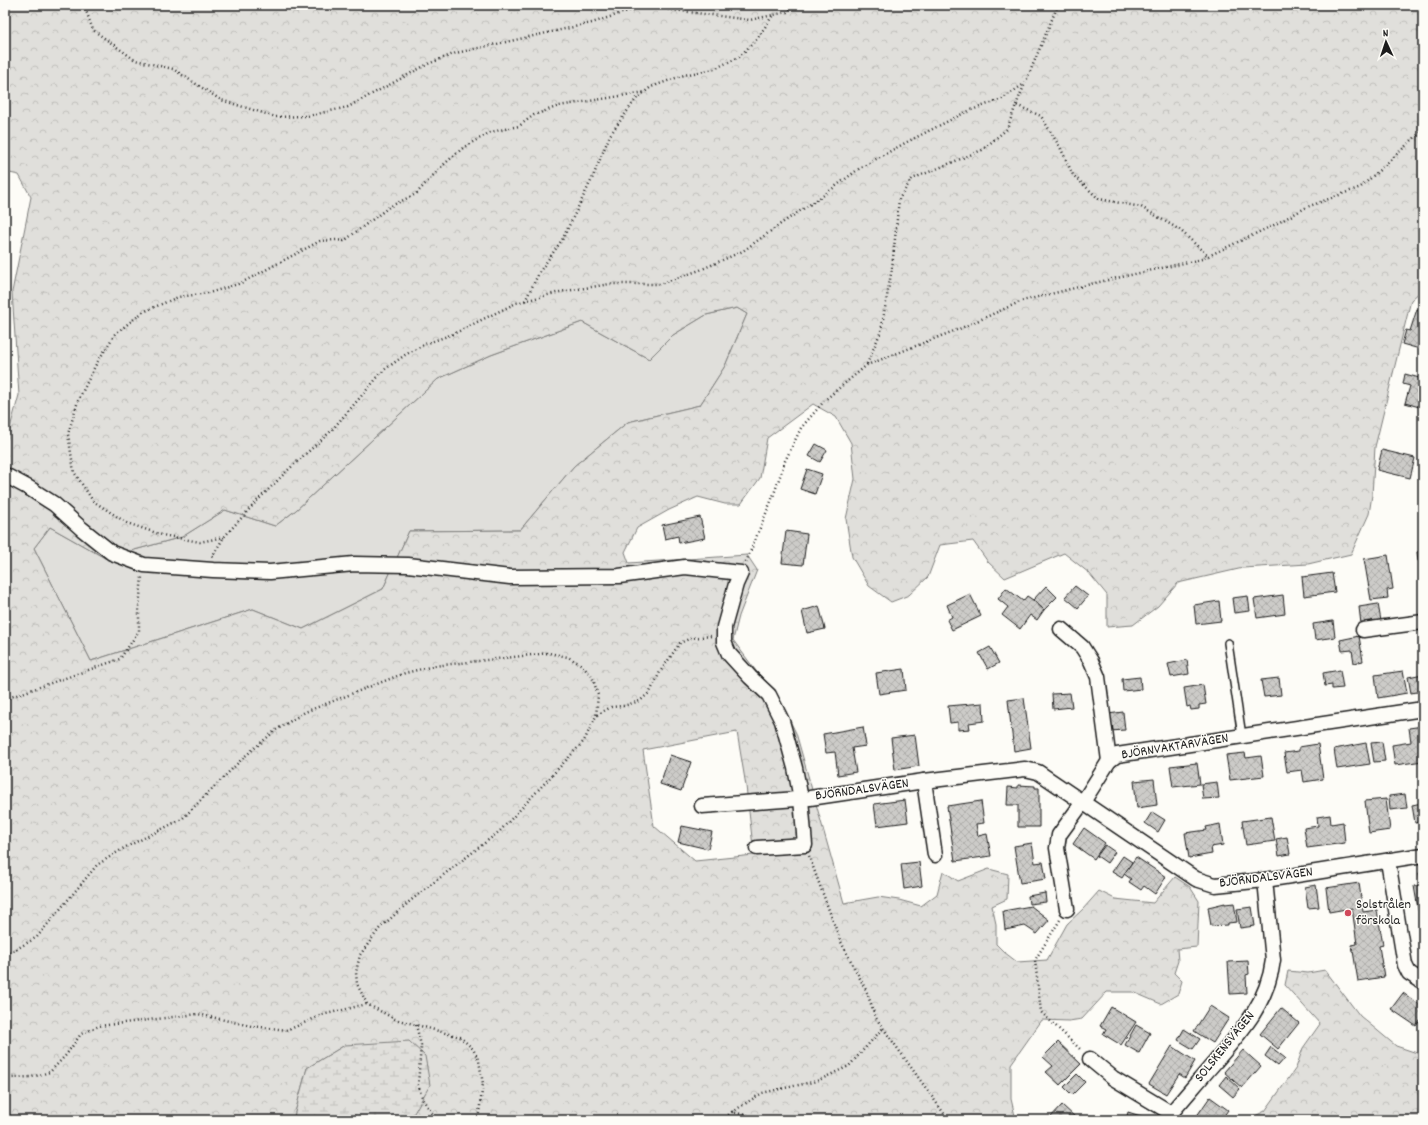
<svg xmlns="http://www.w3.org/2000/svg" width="1428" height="1125" font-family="Dekko,sans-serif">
	<defs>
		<pattern id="forest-crowns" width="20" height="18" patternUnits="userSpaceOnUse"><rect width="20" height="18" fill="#e0dfdb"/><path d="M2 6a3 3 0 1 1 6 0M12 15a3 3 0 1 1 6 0" fill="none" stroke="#c0bfbb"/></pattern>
		<pattern id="wetland-marsh" width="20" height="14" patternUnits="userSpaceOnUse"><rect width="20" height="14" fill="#e0dfdb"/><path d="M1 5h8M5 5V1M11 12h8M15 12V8" fill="none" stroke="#c0bfbb"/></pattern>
		<pattern id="building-cross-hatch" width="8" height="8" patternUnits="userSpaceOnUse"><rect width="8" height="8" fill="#cccbc8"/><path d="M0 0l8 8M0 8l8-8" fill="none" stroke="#afaeab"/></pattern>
	</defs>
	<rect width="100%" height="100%" fill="#fdfcf7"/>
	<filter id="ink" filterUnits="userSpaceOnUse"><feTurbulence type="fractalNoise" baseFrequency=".025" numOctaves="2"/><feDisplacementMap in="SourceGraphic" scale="8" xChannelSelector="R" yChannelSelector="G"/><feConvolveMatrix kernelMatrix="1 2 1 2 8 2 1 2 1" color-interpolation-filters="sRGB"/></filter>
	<g filter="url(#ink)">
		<!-- grass -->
		<polygon fill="#e0dfdb" stroke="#7e7e7c" points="737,308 747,314 725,366 700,405 628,422 574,466 520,530 409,531 383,589 303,629 253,609 91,661 34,548 50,527 105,558 182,537 225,510 275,526 296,510 438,379 491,355 582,322 649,359 673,335 706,315"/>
		<!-- forest -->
		<g fill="url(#forest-crowns)" stroke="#7e7e7c" fill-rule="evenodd">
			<path d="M5,5h1418v284l-12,11 -36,147 -3,48 -3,19 -18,40 -43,10 -65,4 -65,15 -20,23 -25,19 -26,2v-32l-18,-22 -25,-20 -59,25 -17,-16 -15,-21 -33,4 -12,32 -19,18 -18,7 -22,-16 -17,-29 -6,-38 9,-40 -4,-36 -15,-26 -23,-13 -46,34 -7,40 -19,26h-16l-27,-7 -29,13 -32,18 -12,24 4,11 118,-8 10,15 -18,46 -6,24 23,31 18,18 22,44 48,170 34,-6 21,3 22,6 16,-12 6,-23 15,10 31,-12 19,5 -1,25 -15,7 4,18v20l8,8 13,10 30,-2 20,-36 16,-15 16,-18 16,8 38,4 22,-26 15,10 9,14 -2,46 -20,2 1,12 -4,12 8,8 -4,13 -17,10 -28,-12h-26l-25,27 -13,2 -27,-1 -31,44v35l5,21h-606l1,-2 -66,-73 -38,23 -14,52h-288v-674l14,-51 -7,-103 19,-95 -12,-22 -14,-3zM737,308l10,6 -22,52 -25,39 -72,17 -54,44 -54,64 -111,1 -26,58 -80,40 -50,-20 -162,52 -57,-113 16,-21 55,31 77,-21 43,-27 50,16 21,-16 142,-131 53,-24 91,-33 67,37 24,-24 33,-20zM737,732l9,54 8,69 -59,6 -41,-35 -11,-76z"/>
			<polygon points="1325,970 1360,1016 1396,1046 1423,1055 1423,1120 1247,1120 1265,1111 1296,1068 1303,1048 1320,1024 1285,985 1288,971 1308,973"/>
		</g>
		<!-- wetland -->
		<polygon fill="url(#wetland-marsh)" stroke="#7e7e7c" points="409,1041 425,1056 430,1085 410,1120 293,1120 307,1068 345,1045"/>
		<!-- building -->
		<g fill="url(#building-cross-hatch)" stroke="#1c1c1c">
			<polygon points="1417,309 1423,311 1423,350 1402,344 1406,330 1410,331"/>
			<polygon points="1405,374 1423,379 1423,408 1405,403 1410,386 1403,384"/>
			<polygon points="816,444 827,450 820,462 809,456"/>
			<polygon points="1382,450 1415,458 1410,478 1377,470"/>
			<polygon points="807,469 822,474 815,494 800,489"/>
			<polygon points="700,517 705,538 679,543 678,536 665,539 662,525"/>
			<polygon points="786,531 807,534 803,565 782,563"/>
			<polygon points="1423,551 1423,561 1418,561 1417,552"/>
			<polygon points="1388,555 1393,589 1387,590 1388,598 1371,600 1364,559"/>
			<polygon points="1332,573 1335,592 1304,596 1302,577"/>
			<polygon points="1046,586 1057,597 1044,610 1033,600"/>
			<polygon points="1075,586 1088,596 1078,608 1065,597"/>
			<polygon points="1006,588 1023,601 1027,596 1033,600 1044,610 1037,620 1030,615 1020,629 1002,615 1008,607 998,599"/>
			<polygon points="970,594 981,616 952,630 947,620 952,617 947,605"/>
			<polygon points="1283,595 1285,614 1257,618 1254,599"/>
			<polygon points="1248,596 1250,611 1234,613 1232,598"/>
			<polygon points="1219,601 1221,621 1196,624 1194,605"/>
			<polygon points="1378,604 1381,621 1361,624 1359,607"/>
			<polygon points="819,606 825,629 807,633 802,611"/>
			<polygon points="1333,621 1335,637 1315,640 1313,624"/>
			<polygon points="1359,636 1363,661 1354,663 1352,650 1342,651 1340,640"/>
			<polygon points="990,647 999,663 988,669 979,653"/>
			<polygon points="1187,660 1189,674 1171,677 1168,664"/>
			<polygon points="904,669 906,690 879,694 876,673"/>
			<polygon points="1340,670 1343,688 1332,689 1332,685 1325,686 1323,673"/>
			<polygon points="1403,671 1407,693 1378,698 1375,675"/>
			<polygon points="1423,674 1423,691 1411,693 1408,677"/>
			<polygon points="1140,677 1141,689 1123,691 1122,679"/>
			<polygon points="1279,678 1281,695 1264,697 1261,680"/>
			<polygon points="1203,685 1206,704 1199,705 1199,709 1191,710 1190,706 1187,707 1184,688"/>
			<polygon points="1070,693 1072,707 1053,709 1052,694"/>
			<polygon points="1024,698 1031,748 1014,751 1008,700"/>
			<polygon points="983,703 984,721 969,723 970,729 958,730 958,722 950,723 948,706"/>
			<polygon points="1123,712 1125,730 1110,731 1108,714"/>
			<polygon points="1423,726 1423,761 1395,765 1392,745 1411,742 1409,728"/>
			<polygon points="863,727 866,746 852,748 856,772 838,775 835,752 826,753 823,734"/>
			<polygon points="915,735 919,766 895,770 891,738"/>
			<polygon points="1382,742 1385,761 1374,762 1371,743"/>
			<polygon points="1366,743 1370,764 1337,769 1334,749"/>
			<polygon points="1318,744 1323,779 1304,782 1302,770 1287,772 1284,753 1299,751 1299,747"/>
			<polygon points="1245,753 1246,758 1261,756 1264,776 1230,780 1226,755"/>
			<polygon points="670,755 691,762 681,791 660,784"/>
			<polygon points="1197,763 1200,784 1173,787 1170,766"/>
			<polygon points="1154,779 1157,805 1137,808 1134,781"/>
			<polygon points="1217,782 1219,798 1203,799 1201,784"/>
			<polygon points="1018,785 1035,786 1035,788 1039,788 1039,827 1018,827 1018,805 1007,805 1008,787 1018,788"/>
			<polygon points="1405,794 1407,808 1390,810 1389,796"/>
			<polygon points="1386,799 1390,830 1369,833 1365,801"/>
			<polygon points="905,800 908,822 877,826 874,804"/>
			<polygon points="981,801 984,823 976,824 978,836 987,834 991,856 955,861 947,806"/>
			<polygon points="1422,803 1423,822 1415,823 1412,805"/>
			<polygon points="1152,812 1165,820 1158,832 1145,823"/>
			<polygon points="1330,815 1331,824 1343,822 1345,843 1307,848 1304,828 1318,826 1317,817"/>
			<polygon points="1271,817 1275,841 1246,845 1242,821"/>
			<polygon points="1220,824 1223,845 1211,847 1212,854 1189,858 1185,833 1207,830 1206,827"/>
			<polygon points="682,826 712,832 708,849 678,842"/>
			<polygon points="1084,828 1105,843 1094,859 1073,844"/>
			<polygon points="1287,837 1290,854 1279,856 1276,839"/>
			<polygon points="1032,843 1035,863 1043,862 1046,879 1020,883 1014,846"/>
			<polygon points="1105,845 1115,852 1107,863 1097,856"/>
			<polygon points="1123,856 1132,862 1122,878 1112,872"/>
			<polygon points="1136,857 1166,877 1155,894 1144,886 1141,890 1129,882 1131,879 1124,874"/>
			<polygon points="919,862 922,886 904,889 901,864"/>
			<polygon points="1423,872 1423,920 1420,920 1414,886 1421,885 1419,873"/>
			<polygon points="1359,883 1363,912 1377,910 1383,945 1379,946 1384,977 1358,981 1352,945 1357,944 1352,908 1329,912 1326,888"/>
			<polygon points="1316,885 1319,907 1308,908 1305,887"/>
			<polygon points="1045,893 1046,902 1029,904 1028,896"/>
			<polygon points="1225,903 1225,904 1234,903 1237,922 1228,923 1228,925 1211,926 1208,907"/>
			<polygon points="1031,906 1049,920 1037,934 1025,926 1005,930 1003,911"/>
			<polygon points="1252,907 1255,926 1240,928 1237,909"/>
			<polygon points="1423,930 1423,941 1420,942 1418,931"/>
			<polygon points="1248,961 1249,974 1246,975 1247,993 1230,994 1228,962"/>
			<polygon points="1403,993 1423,1007 1423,1016 1416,1026 1391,1009"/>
			<polygon points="1210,1006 1229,1018 1213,1043 1194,1031"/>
			<polygon points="1111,1007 1136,1022 1121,1045 1103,1034 1106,1029 1100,1026"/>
			<polygon points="1281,1008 1299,1023 1278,1049 1260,1034"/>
			<polygon points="1136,1025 1150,1033 1139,1053 1125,1045"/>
			<polygon points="1184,1029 1200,1039 1193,1049 1178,1040"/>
			<polygon points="1058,1042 1081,1064 1060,1085 1046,1072 1053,1066 1043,1057"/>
			<polygon points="1172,1046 1195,1061 1185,1078 1179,1074 1166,1094 1149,1084"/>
			<polygon points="1271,1047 1285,1058 1278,1066 1265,1056"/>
			<polygon points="1243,1050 1261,1066 1242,1088 1224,1072"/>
			<polygon points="1077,1074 1085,1082 1072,1095 1064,1087"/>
			<polygon points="1226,1076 1240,1089 1233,1097 1219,1085"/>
			<polygon points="1210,1097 1228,1110 1221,1120 1194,1120"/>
			<polygon points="1062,1105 1076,1118 1074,1120 1048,1120"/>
			<polygon points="1128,1112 1150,1119 1150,1120 1126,1120"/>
		</g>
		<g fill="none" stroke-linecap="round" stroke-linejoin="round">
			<defs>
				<polyline id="service" points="1228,643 1242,736"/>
				<g id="minor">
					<polyline points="5,475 29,488 54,504 82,529 112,553 144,565 213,570 270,572 354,564 408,565 510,577 619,576 685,567 741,573 736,584 724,627 724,642 729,654 750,677 769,695 782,721 795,768 801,799 805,845 757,848"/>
					<polyline points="1061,629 1082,647 1091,661 1098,677 1109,761"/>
					<polyline points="1363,630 1423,622"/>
					<polyline points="924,781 935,855"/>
					<polyline points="702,806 810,798 924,781 1025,769 1038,772 1196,879 1215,885 1265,880 1423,855"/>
					<polyline points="1388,861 1405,965 1409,973 1423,982"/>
					<polyline points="1067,909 1057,848 1059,835 1083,802 1109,761 1117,755 1423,709"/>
					<polyline points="1090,1059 1113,1078 1171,1113"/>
					<path d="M1168,1120l3,-7c15,-17 29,-34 44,-51 27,-31 53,-60 58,-102l-8,-80"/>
				</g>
			</defs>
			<!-- service casing -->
			<use href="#service" stroke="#1c1c1c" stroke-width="10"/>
			<!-- minor casing -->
			<use href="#minor" stroke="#1c1c1c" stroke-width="17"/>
			<!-- path -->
			<g stroke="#1c1c1c" stroke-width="2.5" stroke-dasharray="1 3" stroke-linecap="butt">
				<polyline points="84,5 93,30 135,60 173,69 221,100 276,117 308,116 348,107 428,64 456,53 592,23 643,6 750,20 787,12 794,5"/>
				<polyline points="1016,105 1058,5"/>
				<polyline points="525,301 540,271 562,240 592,179 610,135 636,99 651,87 684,75 714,69 739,57 757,39 773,15"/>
				<polyline points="867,364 881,331 892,268 899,199 912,179 982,150 1007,129 1016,105 1041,116 1061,149 1073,175 1099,199 1141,207 1180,230 1208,256"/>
				<polyline points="224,537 200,542 162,535 127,523 93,501 74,472 68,434 78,401 95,366 115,334 143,312 178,297 209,293 241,283 320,241 337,240 344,241 389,207 416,194 441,167 464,147 491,132 519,126 534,115 559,106 645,92"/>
				<polyline points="212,557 224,537 256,502 288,470 330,432 384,370 405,355 425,344 453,334 516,303 560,292 610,284 660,284 700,270 743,251 782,223 824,195 860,168 905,143 966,112 1002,99 1024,84"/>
				<polyline points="746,562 774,494 785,461 801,428 826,399 867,365 959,329 1022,301 1099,282 1202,259 1274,225 1307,207 1361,187 1423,130"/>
				<polyline points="5,699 120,659 139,631 139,607 142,577"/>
				<polyline points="597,715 611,707 623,706 640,701 650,692 660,672 680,643 691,638 712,636"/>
				<polyline points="809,856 840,940 866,990 876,1018 945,1115 946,1120"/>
				<polyline points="1060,920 1035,960 1041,1012 1081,1050"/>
				<polyline points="5,953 15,950 37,937 97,865 124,848 182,819 244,757 276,730 305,712 405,673 434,666 549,653 568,657 580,664 592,676 598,695 596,716 584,741 500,831 410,901 379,929 360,955 356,972 357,984 367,1004 395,1019 460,1037 473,1049 479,1061 483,1084 478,1120"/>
				<polyline points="416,1025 421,1045 418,1085 423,1100 437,1120"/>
				<polyline points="5,1076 10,1078 32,1077 50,1072 66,1055 81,1034 99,1026 198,1014 251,1026 288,1030 322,1015 367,1004"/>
				<polyline points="732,1112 762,1093 817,1081 849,1066 883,1028"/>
				<polyline points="722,1120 732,1112 768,1120"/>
			</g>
			<!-- service -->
			<use href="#service" stroke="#fdfcf7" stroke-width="7"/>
			<!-- minor -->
			<use href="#minor" stroke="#fdfcf7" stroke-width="14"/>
		</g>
	</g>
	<!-- markers -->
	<circle fill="#d1495b" stroke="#fdfcf7" stroke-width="1.5" cx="1348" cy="913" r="4"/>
	<g text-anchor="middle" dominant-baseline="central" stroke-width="3" stroke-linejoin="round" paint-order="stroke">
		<!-- street labels -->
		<g font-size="14" fill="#1c1c1c" stroke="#fdfcf7">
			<text transform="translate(1175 747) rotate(-9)">BJÖRNVAKTARVÄGEN</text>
			<text transform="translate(862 790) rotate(-8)">BJÖRNDALSVÄGEN</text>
			<text transform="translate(1266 878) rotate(-7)">BJÖRNDALSVÄGEN</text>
			<text transform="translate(1225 1047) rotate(-51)">SOLSKENSVÄGEN</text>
		</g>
		<!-- poi labels -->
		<g font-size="14" fill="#1c1c1c" stroke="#fdfcf7" text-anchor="start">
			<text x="1356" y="905">Solstrålen<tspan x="1356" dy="16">förskola</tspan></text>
		</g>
	</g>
	<!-- margin -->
	<rect width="1428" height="1125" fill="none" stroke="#fdfcf7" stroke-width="20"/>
	<rect x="10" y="10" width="1408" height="1105" fill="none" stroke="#1c1c1c" stroke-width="1.5" filter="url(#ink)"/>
	<!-- north arrow -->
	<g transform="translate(1386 42) rotate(357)" stroke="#fdfcf7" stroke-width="3" paint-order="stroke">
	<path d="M0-3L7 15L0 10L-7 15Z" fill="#1c1c1c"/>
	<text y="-6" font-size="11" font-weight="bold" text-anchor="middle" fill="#1c1c1c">N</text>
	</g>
</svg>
